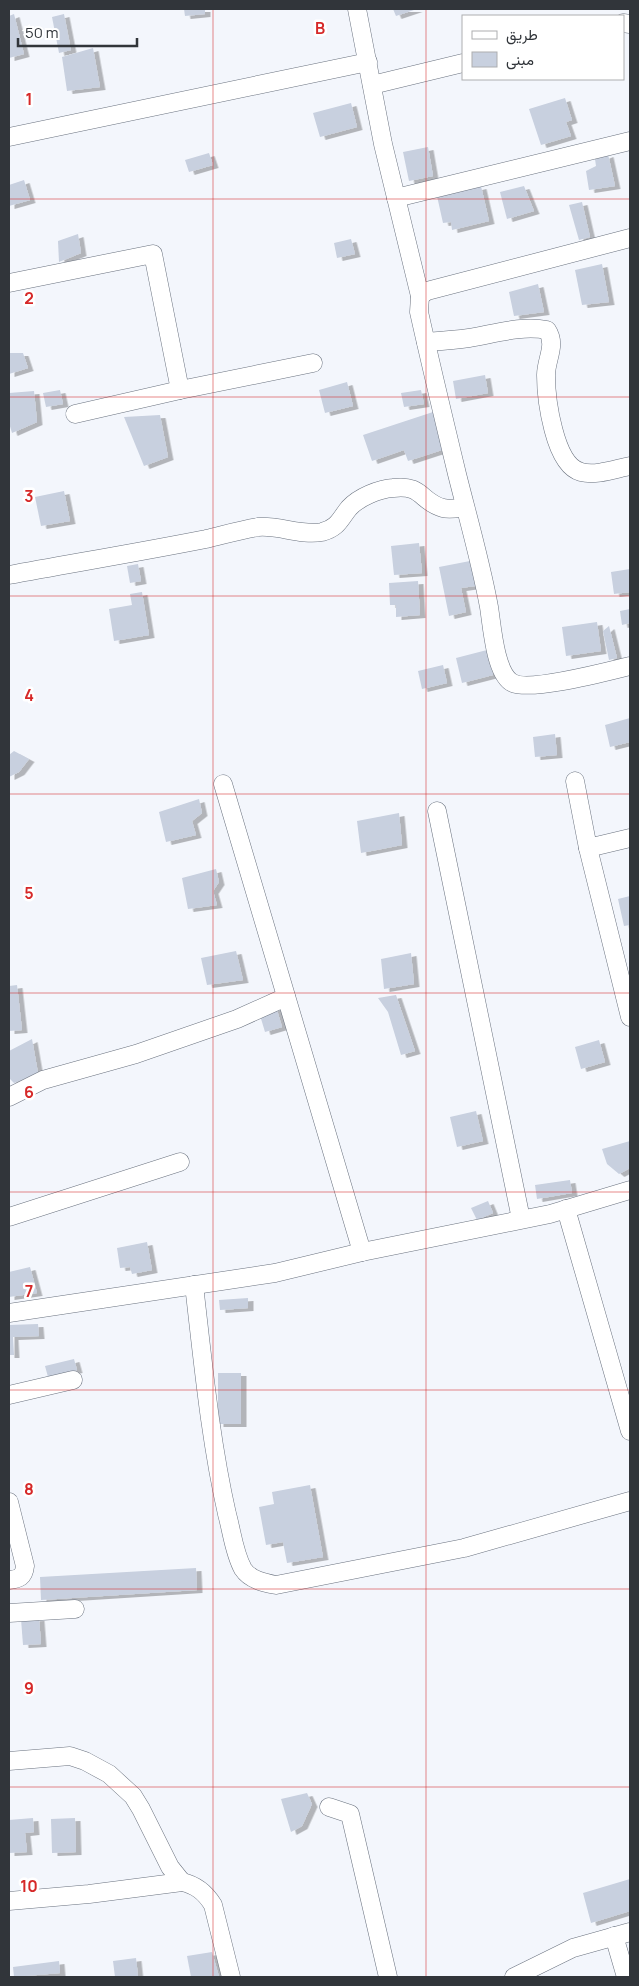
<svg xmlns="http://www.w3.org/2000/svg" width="639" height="1986" font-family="Manrope,Vazirmatn,sans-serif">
	<defs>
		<filter id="shadow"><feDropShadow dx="5.5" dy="3" stdDeviation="0" flood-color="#0004"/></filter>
	</defs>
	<rect width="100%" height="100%" fill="#f3f6fc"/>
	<!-- building -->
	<g fill="#c8d0df" filter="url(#shadow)">
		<polygon points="184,9 205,9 205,14 185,16"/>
		<polygon points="393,9 417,9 396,16"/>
		<polygon points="14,14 24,54 9,58 9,16"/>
		<polygon points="64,14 71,50 59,53 52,17"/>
		<polygon points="93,48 100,87 67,91 62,57"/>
		<polygon points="565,98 572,120 566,122 571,136 541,145 529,109"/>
		<polygon points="351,103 357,127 320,137 313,113"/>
		<polygon points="428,147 433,176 409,181 403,152"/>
		<polygon points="209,153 213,165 189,172 185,160"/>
		<polygon points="608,154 615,186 589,190 586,171 596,166 595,159"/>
		<polygon points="24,180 30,200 9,206 9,185"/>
		<polygon points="481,186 489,221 452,230 451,222 443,223 437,196"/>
		<polygon points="524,186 534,211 507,219 500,192"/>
		<polygon points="582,202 590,237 579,240 569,205"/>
		<polygon points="78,234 81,253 59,262 58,241"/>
		<polygon points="351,239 355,254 337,258 334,243"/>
		<polygon points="602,264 609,302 582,305 575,270"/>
		<polygon points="538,284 544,312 514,316 509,292"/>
		<polygon points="9,353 23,353 28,368 9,374"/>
		<polygon points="485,375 488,393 456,399 453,381"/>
		<polygon points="347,382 353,406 325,413 319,390"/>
		<polygon points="60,390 63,404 46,407 43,393"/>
		<polygon points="421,390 424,404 404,407 401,393"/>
		<polygon points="34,391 37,422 12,433 9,423 9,393"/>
		<polygon points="433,412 445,449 408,461 404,450 372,461 363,435"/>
		<polygon points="160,415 168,457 144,466 124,417"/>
		<polygon points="64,491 70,521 41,526 35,497"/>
		<polygon points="419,543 422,573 394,575 391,546"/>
		<polygon points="470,561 475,586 461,588 466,612 449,616 439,567"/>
		<polygon points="138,564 141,581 130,583 127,566"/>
		<polygon points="630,569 630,592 614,594 611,572"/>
		<polygon points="418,581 420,615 396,617 396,605 390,605 389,583"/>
		<polygon points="142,592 149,635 114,641 109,609 132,605 130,594"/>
		<polygon points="630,609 630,623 622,625 620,611"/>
		<polygon points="597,622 601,651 566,656 562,627"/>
		<polygon points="609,626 617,658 609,660 603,631"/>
		<polygon points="487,650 493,675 462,683 456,658"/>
		<polygon points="443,665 447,683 422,689 418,671"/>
		<polygon points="630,718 630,742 610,747 605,725"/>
		<polygon points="555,734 557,755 535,757 533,737"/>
		<polygon points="14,751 29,759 19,772 9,777 9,755"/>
		<polygon points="199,799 202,813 192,821 196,835 166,842 159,812"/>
		<polygon points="399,813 402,845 361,853 357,821"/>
		<polygon points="216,869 219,882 213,891 217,905 188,909 182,878"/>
		<polygon points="630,896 630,925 624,926 618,899"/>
		<polygon points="236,951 243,980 207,985 201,958"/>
		<polygon points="411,953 414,984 384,989 381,959"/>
		<polygon points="17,985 22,1030 9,1031 9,986"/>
		<polygon points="396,995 415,1051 401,1055 388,1012 378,998"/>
		<polygon points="276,1007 282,1027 265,1032 259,1012"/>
		<polygon points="32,1039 38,1073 14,1083 10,1079 9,1080 9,1051"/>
		<polygon points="599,1040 605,1062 581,1069 575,1047"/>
		<polygon points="476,1111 483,1141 457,1147 450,1117"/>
		<polygon points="630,1141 630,1168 619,1174 607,1164 602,1149"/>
		<polygon points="570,1180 572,1193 537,1199 535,1185"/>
		<polygon points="488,1201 493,1213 477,1220 471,1208"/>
		<polygon points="147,1242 152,1270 132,1274 130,1267 120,1268 117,1248"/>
		<polygon points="30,1267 37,1293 9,1297 9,1272"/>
		<polygon points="248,1298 248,1308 220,1310 219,1300"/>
		<polygon points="38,1324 39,1336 13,1337 14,1355 9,1355 9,1325"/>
		<polygon points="74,1359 77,1370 48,1377 45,1366"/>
		<rect x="218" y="1373" width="23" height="51"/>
		<polygon points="310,1485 323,1557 287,1563 283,1542 266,1545 259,1507 274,1504 272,1492"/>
		<polygon points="196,1568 197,1590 41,1600 40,1577"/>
		<polygon points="39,1618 41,1644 23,1645 21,1619"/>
		<polygon points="307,1793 312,1804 302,1826 291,1832 281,1799"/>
		<polygon points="33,1818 34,1832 25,1833 27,1852 9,1853 9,1820"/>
		<polygon points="75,1818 76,1852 52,1853 51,1819"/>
		<polygon points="630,1879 630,1911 591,1923 583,1893"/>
		<polygon points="212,1952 219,1977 191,1977 187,1956"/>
		<polygon points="136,1958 138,1977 115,1977 113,1961"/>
		<polygon points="59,1961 60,1973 14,1977 13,1967"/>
	</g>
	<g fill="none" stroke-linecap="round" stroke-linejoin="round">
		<defs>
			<g id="street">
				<path d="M357,9l26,135 37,152 -1,16c12,54 25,108 38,162 11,44 24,89 32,133 3,19 6,64 22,75 16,11 98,-11 119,-16"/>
				<polyline points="623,23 630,24"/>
				<polyline points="372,85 463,63"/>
				<polyline points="9,137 368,62"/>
				<polyline points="396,198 630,141"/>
				<polyline points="9,283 153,254 180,390 313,363"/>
				<polyline points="420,296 427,291 630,238"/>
				<path d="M426,342c14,-1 29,-2 43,-4 25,-4 52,-13 78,-8 10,15 -1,29 -1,45 0,23 8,90 35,97 15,4 34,-3 49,-6"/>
				<polyline points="75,414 180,390"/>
				<path d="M9,575c65,-12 131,-23 197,-36 17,-4 34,-9 52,-12 21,-2 43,9 64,5 16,-4 18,-13 27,-24 10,-11 30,-19 44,-20 30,-4 27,14 50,20 7,2 15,0 22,-1"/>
				<polyline points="575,781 588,848 630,1017"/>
				<polyline points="223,784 362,1252"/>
				<polyline points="437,811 521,1219"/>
				<polyline points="588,848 630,838"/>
				<polyline points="9,1097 43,1080 136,1054 237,1019 286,997"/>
				<polyline points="566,1209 630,1431"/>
				<polyline points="9,1217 180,1162"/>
				<path d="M194,1285c9,77 16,154 33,229 5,18 7,39 16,55 7,11 22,14 33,16l188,-37 166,-47"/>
				<polyline points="9,1313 275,1273 362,1252 550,1214 630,1190"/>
				<polyline points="9,1395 73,1380"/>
				<path d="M9,1502l16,64c-1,11 -6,13 -16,14"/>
				<polyline points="9,1613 75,1609"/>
				<polyline points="9,1761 70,1756 85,1761 109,1774 133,1796 141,1809 170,1867 182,1882"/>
				<polyline points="329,1807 350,1814 388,1977"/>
				<path d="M9,1901l80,-7 93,-12c14,3 23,10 31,23l18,72"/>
				<polyline points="614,1936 626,1977"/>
				<polyline points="514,1977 573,1948 630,1932"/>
			</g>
		</defs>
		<!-- street casing -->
		<use href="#street" stroke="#6a727f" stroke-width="19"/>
		<!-- street -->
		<use href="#street" stroke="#fff" stroke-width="18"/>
	</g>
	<!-- grid -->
	<path fill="none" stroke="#d62828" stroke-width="1" stroke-opacity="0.55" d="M213,9v1968M426,9v1968M9,199h621M9,397h621M9,596h621M9,794h621M9,993h621M9,1192h621M9,1390h621M9,1589h621M9,1787h621"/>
	<g font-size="16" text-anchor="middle" font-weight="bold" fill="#d62828" stroke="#fff" stroke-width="5" stroke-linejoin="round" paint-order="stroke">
		<text x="320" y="34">B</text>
		<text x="29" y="105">1</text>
		<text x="29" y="304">2</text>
		<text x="29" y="502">3</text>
		<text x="29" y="701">4</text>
		<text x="29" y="899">5</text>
		<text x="29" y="1098">6</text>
		<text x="29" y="1297">7</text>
		<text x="29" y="1495">8</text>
		<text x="29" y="1694">9</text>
		<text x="29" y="1892">10</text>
	</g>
	<!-- border -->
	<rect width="639" height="1986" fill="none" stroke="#31353a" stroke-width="20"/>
	<!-- legend -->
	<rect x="462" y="15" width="162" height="65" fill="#ffffff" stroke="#adaeb0"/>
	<rect x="472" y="31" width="25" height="8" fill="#ffffff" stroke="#adaeb0"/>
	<text x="506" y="40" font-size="15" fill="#31353a">طريق</text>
	<rect x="472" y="52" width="25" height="15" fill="#c8d0df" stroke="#adaeb0"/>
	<text x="506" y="65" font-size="15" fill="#31353a">مبنى</text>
	<!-- scale -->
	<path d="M18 38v8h119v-8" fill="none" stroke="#31353a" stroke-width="2.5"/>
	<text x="25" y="38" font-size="15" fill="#31353a" stroke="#ffffff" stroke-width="4" paint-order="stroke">50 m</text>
</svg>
